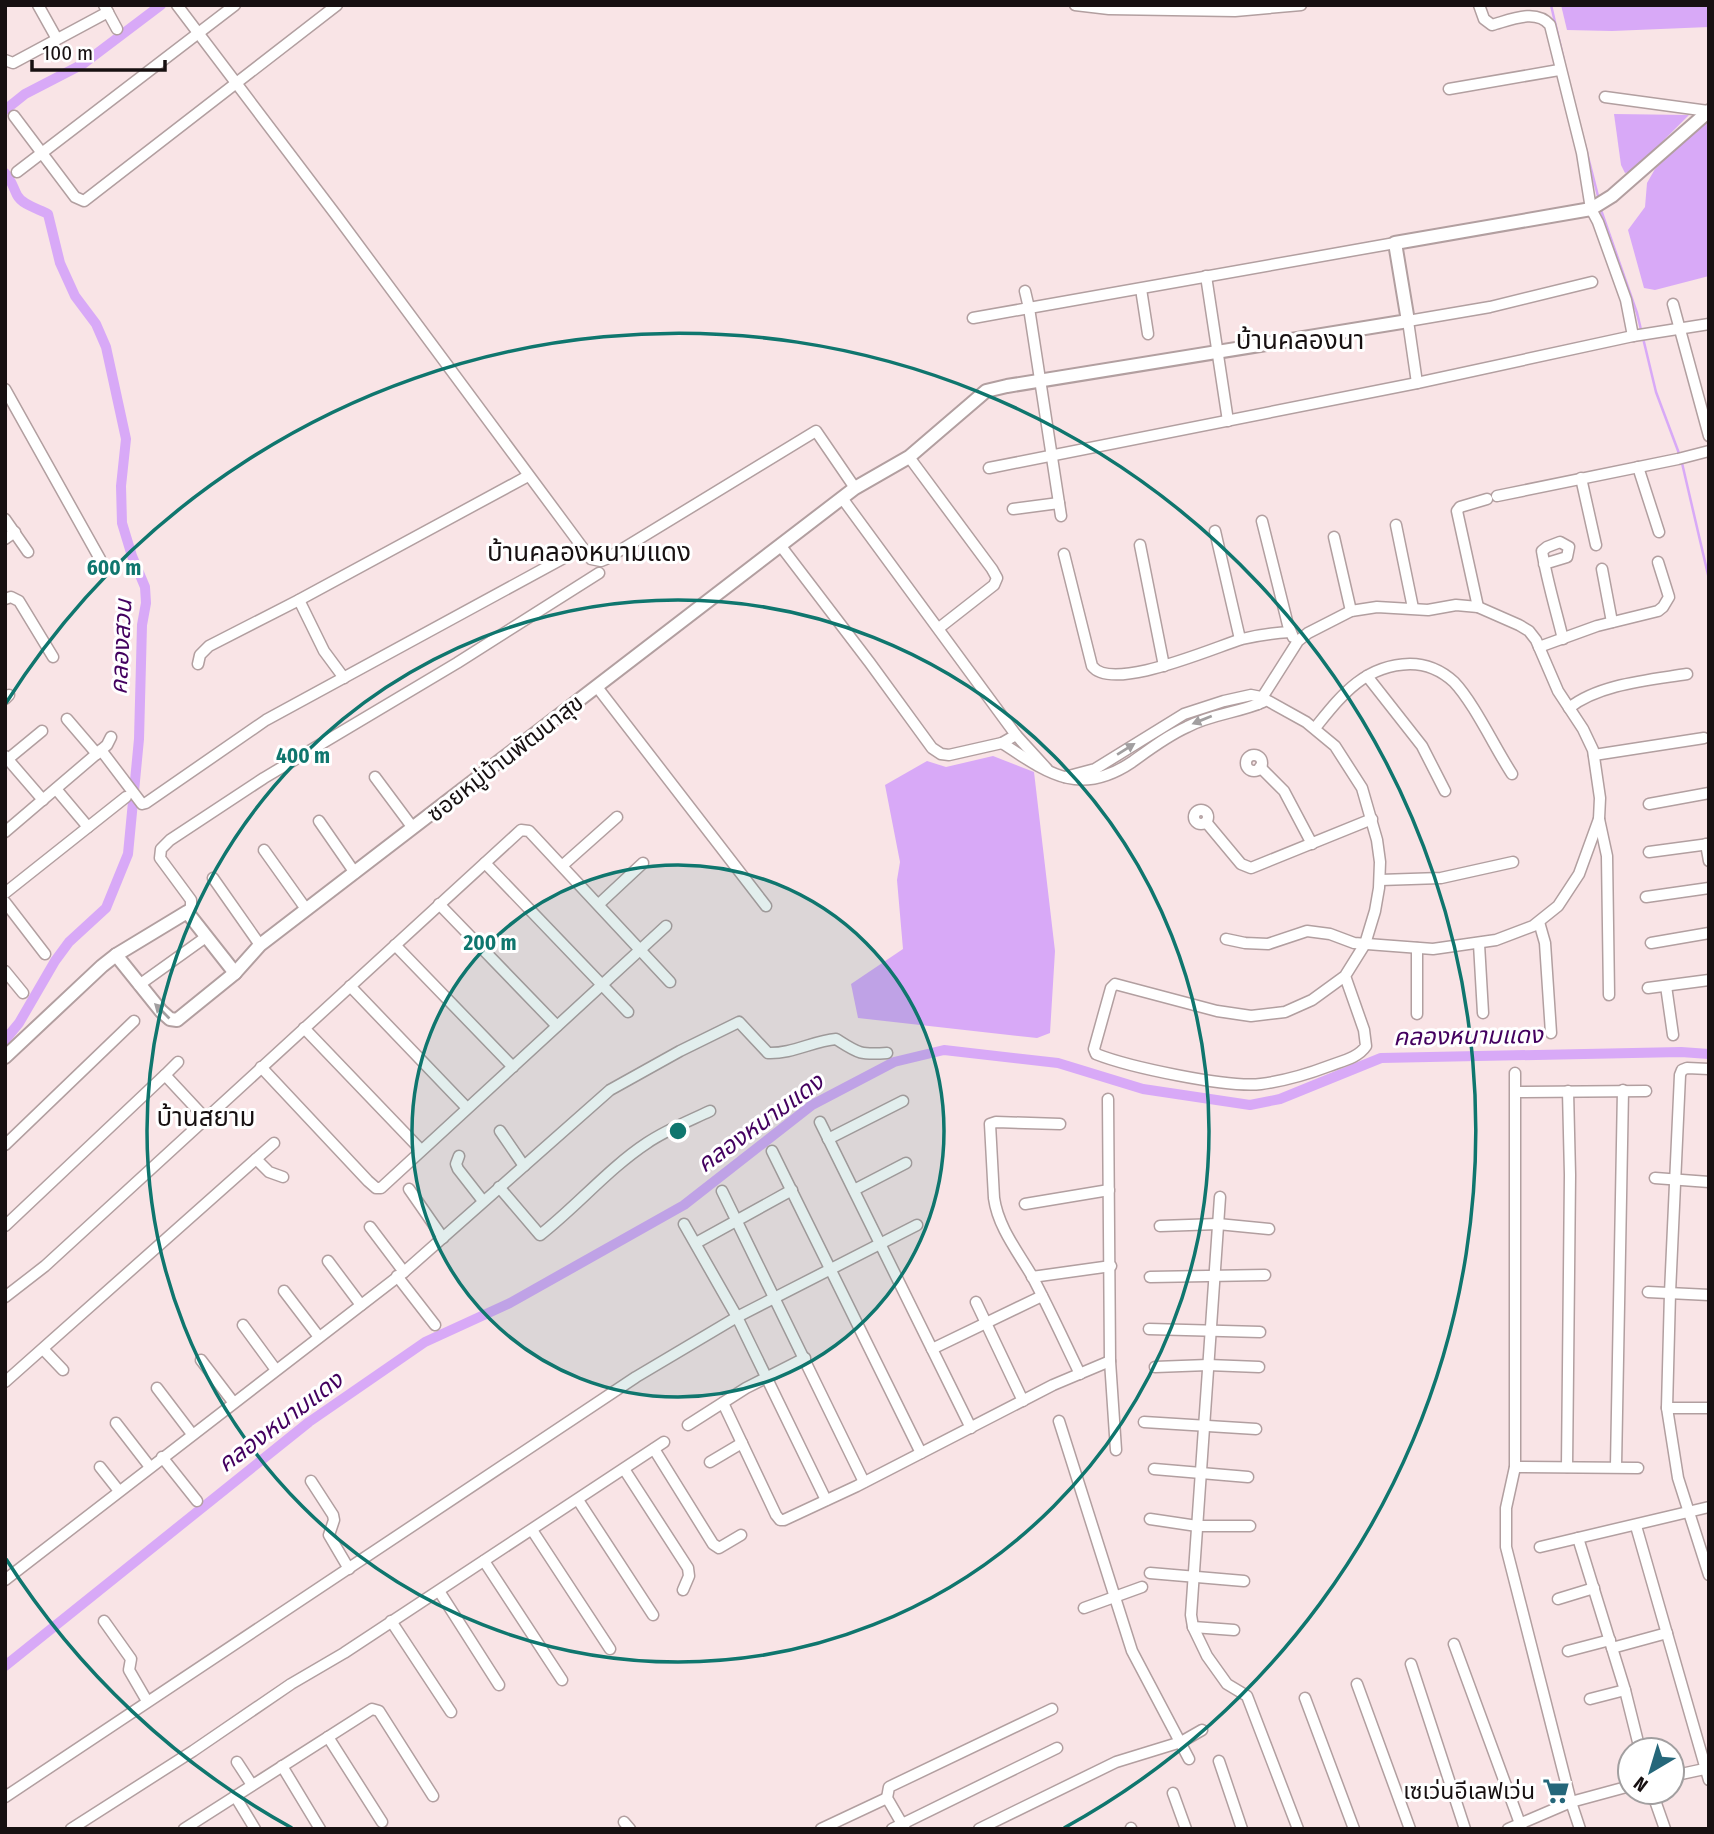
<svg xmlns="http://www.w3.org/2000/svg" width="1714" height="1834" font-family="'Fira Sans Condensed','Noto Sans Thai',sans-serif">
	<rect width="100%" height="100%" fill="#f9e4e6"/>
	<!-- water -->
	<g fill="#d8a9f7">
		<polygon points="1561,5 1709,5 1709,27 1612,31 1567,30"/>
		<polygon points="1614,114 1689,115 1633,171 1625,173 1621,165"/>
		<polygon points="1704,122 1709,122 1709,276 1655,290 1644,288 1628,230 1645,207 1647,183 1655,169"/>
		<polygon points="993,756 1034,772 1055,951 1050,1033 1037,1038 858,1018 851,984 903,949 897,880 900,862 885,785 927,761 946,767"/>
	</g>
	<g fill="none" stroke-linecap="round" stroke-linejoin="round">
		<!-- stream -->
		<g stroke="#d8a9f7" stroke-width="2.5">
			<polyline points="1551,5 1564,61"/>
			<polyline points="1585,145 1599,200"/>
			<polyline points="1601,210 1637,313 1656,392 1680,456"/>
			<polyline points="1682,463 1709,579"/>
		</g>
		<!-- canal -->
		<g stroke="#d8a9f7" stroke-width="10">
			<polyline points="5,110 25,94 83,64 161,5"/>
			<path d="M5,173c7,8 8,14 12,22 5,10 22,14 31,19l12,49 15,33 21,28 10,23 20,92 -5,47 1,37 10,33 13,31 1,16 -4,22 -3,114 -11,115 -22,54 -37,34 -14,19 -36,62 -14,17"/>
			<polyline points="5,1666 309,1422 425,1342 510,1303 684,1205 812,1105 894,1062 944,1050 1058,1063 1143,1089 1250,1105 1280,1099 1381,1058 1681,1052 1709,1054"/>
		</g>
		<defs>
			<g id="minor">
				<polyline points="38,5 57,39"/>
				<polyline points="104,5 117,29"/>
				<polyline points="177,5 336,215 591,559 601,561 606,559 816,431 855,488"/>
				<polyline points="1075,5 1109,9 1235,11 1301,5"/>
				<path d="M1479,5l5,14 8,6c18,-5 44,-17 58,0l32,128 9,56 7,13 28,78 7,36"/>
				<polyline points="5,60 13,63 108,12"/>
				<polyline points="1449,89 1559,70"/>
				<polyline points="1605,97 1708,111"/>
				<polyline points="14,116 75,197 84,201 337,5"/>
				<polyline points="17,172 235,5"/>
				<polyline points="1206,276 1228,421"/>
				<polyline points="1141,289 1148,334"/>
				<polyline points="1673,304 1709,436"/>
				<polyline points="973,318 1029,308 1025,291"/>
				<polyline points="1417,383 1408,321 1490,307 1592,282"/>
				<polyline points="5,389 100,559"/>
				<polyline points="909,457 992,569 997,578 994,585 939,628"/>
				<polyline points="1638,467 1659,532"/>
				<polyline points="989,468 1417,383 1633,336 1709,324"/>
				<polyline points="1581,478 1596,545"/>
				<polyline points="1497,496 1678,459 1709,451"/>
				<polyline points="842,498 1016,735"/>
				<polyline points="1013,509 1059,503"/>
				<polyline points="1061,516 1029,308 1395,243"/>
				<polyline points="5,519 28,552"/>
				<polyline points="1262,521 1288,625 1293,637"/>
				<polyline points="1396,525 1413,608"/>
				<polyline points="1215,531 1240,639"/>
				<polyline points="1334,537 1351,611"/>
				<polyline points="5,539 15,532"/>
				<polyline points="780,545 870,663 932,748 941,754 949,755 1002,743 1016,735 1047,769"/>
				<polyline points="1140,545 1164,666"/>
				<path d="M1064,554l28,112c20,27 123,-19 150,-27 16,-4 32,-6 48,-7"/>
				<path d="M1544,564l23,-7 2,-10 -9,-5 -13,5 -5,4c5,30 14,59 21,88"/>
				<polyline points="1602,569 1612,622"/>
				<polyline points="5,599 11,597 19,601 53,657"/>
				<polyline points="299,600 324,651 344,678"/>
				<polyline points="1478,607 1457,511 1460,507 1487,499"/>
				<polyline points="1539,647 1597,626 1658,611 1663,607 1669,597 1658,562"/>
				<polyline points="198,664 200,655 209,646 299,600 528,476"/>
				<polyline points="1367,676 1422,746 1445,791"/>
				<polyline points="597,687 766,906"/>
				<polyline points="5,699 9,695"/>
				<path d="M1569,708c30,-24 81,-28 118,-34"/>
				<polyline points="67,719 97,754"/>
				<path d="M1315,728c26,-32 49,-63 95,-64 16,0 32,7 44,18 20,21 41,66 58,92"/>
				<path d="M1002,743c47,31 78,54 130,19 18,-13 35,-26 55,-35 24,-13 51,-14 76,-25"/>
				<polyline points="101,750 142,804 146,803 266,720 582,548"/>
				<polyline points="1594,755 1704,738"/>
				<circle cx="1254" cy="763" r="8"/>
				<polyline points="5,756 43,800"/>
				<polyline points="8,759 42,731"/>
				<polyline points="1260,767 1284,791 1312,844"/>
				<polyline points="375,777 413,828"/>
				<path d="M1065,777l30,-8 89,-55 40,-13 27,-6 10,2 45,25 29,24 27,42 15,52 3,22 -1,26 -4,23 -10,33 -20,32 -33,24 -27,12 -34,4 -34,-5 -102,-27 -4,4 -17,61 2,5c33,13 131,34 165,30 22,-3 47,-10 68,-18 13,-5 29,-8 37,-20l-2,-16 -19,-54"/>
				<polyline points="56,789 88,827"/>
				<polyline points="1649,804 1709,793"/>
				<circle cx="1201" cy="817" r="7"/>
				<polyline points="1599,819 1607,856 1609,995"/>
				<polyline points="319,821 355,873"/>
				<polyline points="1206,822 1241,864 1251,868 1372,819"/>
				<polyline points="5,832 107,745 111,737"/>
				<polyline points="1706,844 1709,861"/>
				<polyline points="264,850 306,909"/>
				<polyline points="1649,852 1709,844"/>
				<polyline points="485,863 628,1012"/>
				<polyline points="563,865 617,817"/>
				<polyline points="213,878 260,945"/>
				<polyline points="1380,880 1441,878 1513,862"/>
				<polyline points="5,893 126,797"/>
				<polyline points="1646,897 1709,888"/>
				<polyline points="5,902 45,954"/>
				<polyline points="439,904 557,1026"/>
				<polyline points="599,904 643,863"/>
				<polyline points="187,912 191,907 191,900 160,858 161,849 170,840 264,778 457,663 599,573"/>
				<polyline points="1539,922 1545,943 1551,1033"/>
				<polyline points="1226,939 1245,943 1268,944 1307,931 1330,934 1354,943 1433,949 1496,940 1533,926 1558,906 1579,874 1599,819 1600,798 1593,750 1583,729 1558,691 1536,640 1529,631 1519,625 1478,607 1456,605 1428,610 1377,607 1351,611 1308,633 1298,641 1258,704"/>
				<polyline points="1651,943 1709,933"/>
				<polyline points="1479,944 1483,1013"/>
				<polyline points="395,945 513,1067"/>
				<polyline points="5,971 23,993"/>
				<polyline points="139,985 206,937"/>
				<polyline points="350,986 467,1108"/>
				<polyline points="1666,986 1673,1035"/>
				<polyline points="1648,988 1709,980"/>
				<polyline points="1417,1014 1417,948"/>
				<polyline points="304,1028 421,1150"/>
				<polyline points="261,1067 368,1181 376,1188 381,1188 666,926"/>
				<polyline points="1709,1069 1687,1068 1682,1070 1680,1075 1670,1293 1667,1408 1678,1478 1709,1575"/>
				<polyline points="1515,1073 1515,1467 1506,1508 1506,1547 1571,1802 1580,1829"/>
				<polyline points="165,1075 178,1062"/>
				<polyline points="1516,1092 1646,1091"/>
				<polyline points="1108,1099 1110,1361 1116,1450"/>
				<polyline points="820,1122 971,1428"/>
				<path d="M1060,1124l-64,-2 -6,2 4,74c4,29 24,54 38,78 17,32 32,65 48,98"/>
				<polyline points="500,1131 524,1166"/>
				<polyline points="828,1139 903,1101"/>
				<polyline points="5,1145 134,1021"/>
				<polyline points="772,1151 921,1453"/>
				<polyline points="459,1156 456,1164 458,1169 483,1201"/>
				<polyline points="256,1159 269,1172 283,1177"/>
				<polyline points="1655,1178 1709,1182"/>
				<path d="M499,1187l41,48c36,-28 69,-67 107,-92 19,-13 42,-22 63,-32"/>
				<polyline points="409,1189 443,1238"/>
				<polyline points="854,1190 906,1163"/>
				<polyline points="722,1191 864,1482"/>
				<polyline points="1220,1197 1191,1615 1193,1627 1207,1656 1227,1684 1247,1696 1298,1829"/>
				<polyline points="1025,1204 1109,1190"/>
				<polyline points="684,1224 737,1317 826,1500"/>
				<polyline points="5,1226 165,1075 206,1119"/>
				<polyline points="1160,1226 1218,1224 1269,1229"/>
				<polyline points="370,1227 404,1272"/>
				<polyline points="696,1243 792,1190"/>
				<polyline points="328,1261 361,1305"/>
				<polyline points="397,1276 435,1325"/>
				<polyline points="1032,1277 1111,1266"/>
				<polyline points="1150,1277 1265,1275"/>
				<polyline points="284,1291 319,1337"/>
				<polyline points="1648,1292 1709,1295"/>
				<polyline points="5,1297 45,1266 521,830 529,831 670,982"/>
				<polyline points="976,1302 1023,1401"/>
				<polyline points="243,1325 276,1370"/>
				<polyline points="1149,1329 1260,1332"/>
				<polyline points="43,1349 63,1370"/>
				<polyline points="932,1349 1042,1296"/>
				<polyline points="201,1360 233,1402"/>
				<polyline points="1155,1367 1208,1365 1259,1367"/>
				<polyline points="5,1382 274,1143"/>
				<polyline points="157,1388 192,1434"/>
				<polyline points="723,1403 776,1515 780,1520 784,1520 857,1486 1053,1385 1110,1361"/>
				<polyline points="1667,1408 1709,1408"/>
				<polyline points="1059,1421 1132,1651 1189,1759"/>
				<polyline points="1144,1422 1256,1429"/>
				<polyline points="116,1423 150,1467"/>
				<polyline points="688,1425 746,1388 805,1358"/>
				<polyline points="654,1449 713,1544 719,1548 741,1535"/>
				<polyline points="162,1457 197,1501"/>
				<polyline points="710,1462 742,1443"/>
				<polyline points="1616,1466 1623,1090"/>
				<polyline points="100,1467 119,1491"/>
				<polyline points="1515,1467 1638,1468"/>
				<polyline points="1567,1467 1570,1175 1568,1091"/>
				<polyline points="624,1469 688,1568 689,1576 683,1590"/>
				<polyline points="1154,1469 1248,1477"/>
				<polyline points="311,1481 333,1515 334,1520 329,1535 349,1569"/>
				<polyline points="578,1500 653,1615"/>
				<polyline points="1150,1519 1197,1526 1250,1526"/>
				<polyline points="1636,1526 1709,1780"/>
				<polyline points="532,1530 610,1649"/>
				<polyline points="1578,1538 1625,1690 1640,1750"/>
				<polyline points="1540,1547 1709,1507"/>
				<polyline points="484,1561 562,1680"/>
				<polyline points="1150,1573 1244,1581"/>
				<path d="M5,1580l399,-308 206,-182 70,-39 59,-29 29,31c24,1 45,-12 68,-14 22,14 23,16 51,14"/>
				<polyline points="439,1591 499,1685"/>
				<polyline points="1558,1599 1594,1588"/>
				<polyline points="1084,1608 1142,1587"/>
				<polyline points="104,1621 131,1659 129,1670 147,1701"/>
				<polyline points="391,1621 451,1712"/>
				<polyline points="1193,1627 1234,1630"/>
				<polyline points="1454,1644 1522,1829"/>
				<polyline points="1612,1648 1667,1633"/>
				<polyline points="1568,1651 1610,1640"/>
				<polyline points="1411,1664 1465,1829"/>
				<polyline points="1357,1684 1410,1829"/>
				<polyline points="1305,1698 1354,1829"/>
				<polyline points="1590,1699 1625,1690"/>
				<polyline points="328,1737 382,1822"/>
				<polyline points="1219,1761 1242,1829"/>
				<polyline points="237,1762 252,1785"/>
				<polyline points="282,1766 320,1829"/>
				<polyline points="1672,1776 1709,1768"/>
				<polyline points="1652,1792 1665,1829"/>
				<polyline points="1173,1793 1186,1829"/>
				<polyline points="235,1796 255,1829"/>
				<polyline points="5,1797 636,1377 737,1317 917,1225"/>
				<polyline points="624,1822 630,1829"/>
				<polyline points="1131,1828 1131,1829"/>
				<polyline points="71,1829 193,1751 291,1684 344,1653 664,1442"/>
				<polyline points="184,1829 372,1709 379,1711 433,1796"/>
				<polyline points="821,1829 887,1798"/>
				<polyline points="892,1829 1057,1748"/>
				<polyline points="905,1829 887,1798 889,1787 1052,1709"/>
				<polyline points="979,1829 1116,1762 1181,1742 1202,1730"/>
				<polyline points="1508,1829 1571,1802 1630,1786"/>
			</g>
			<g id="tertiary">
				<polyline points="116,955 161,1011 170,1019 177,1020 235,973 260,945 855,488 909,457 986,391 1007,386 1408,321 1395,243 1591,209 1612,196 1709,111"/>
				<polyline points="5,1057 102,966 116,955 187,912 235,973"/>
			</g>
		</defs>
		<!-- minor casing -->
		<use href="#minor" stroke="#b29fa0" stroke-width="13"/>
		<!-- tertiary casing -->
		<use href="#tertiary" stroke="#b29fa0" stroke-width="16"/>
		<!-- minor -->
		<use href="#minor" stroke="#fff" stroke-width="10"/>
		<!-- tertiary -->
		<use href="#tertiary" stroke="#fff" stroke-width="12"/>
	</g>
	<!-- one-way arrows -->
	<defs><path id="oneway-solid" d="M-6-.8H1V-3.2L6.5 0L1 3.2V.8H-6Z" transform="scale(1.75)"/></defs>
	<g fill="#a29fa0">
		<use href="#oneway-solid" transform="translate(1202 720) rotate(158)"/>
		<use href="#oneway-solid" transform="translate(1126 749) rotate(-32)"/>
		<use href="#oneway-solid" transform="translate(162 1011) rotate(-135)"/>
	</g>
	<!-- distance rings -->
	<circle cx="678" cy="1131" r="266" fill="#0f766e" fill-opacity=".12"/>
	<g fill="none" stroke="#0f766e" stroke-width="3.5">
		<circle cx="678" cy="1131" r="266"/>
		<circle cx="678" cy="1131" r="531"/>
		<path d="M292 1828A797 797 0 0 1 6 1559M6 703A797 797 0 1 1 1064 1828"/>
	</g>
	<!-- icons -->
	<defs>
		<symbol id="supermarket-bare" viewBox="-9 -9 18 18"><path d="M-6-5.5h2.5l.6 2H6L4.5 2H-2.5L-4.4-4H-6ZM-1.5 3.2a1.3 1.3 0 1 0 .1 0ZM3 3.2a1.3 1.3 0 1 0 .1 0Z" fill="#25677a" stroke="#fff" stroke-width="2.5" paint-order="stroke"/></symbol>
	</defs>
	<g fill-rule="evenodd">
		<use href="#supermarket-bare" x="1537" y="1772" width="38" height="38"/>
	</g>
	<g text-anchor="middle" dominant-baseline="central" stroke-width="6" stroke-linejoin="round" paint-order="stroke">
		<!-- street labels -->
		<g font-size="23" fill="#171011" stroke="#fff">
			<text transform="translate(505 758) rotate(-38)">ซอยหมู่บ้านพัฒนาสุข</text>
		</g>
		<!-- poi labels -->
		<g font-size="23" fill="#171011" stroke="#fff" text-anchor="end">
			<text x="1535" y="1791">เซเว่นอีเลฟเว่น</text>
		</g>
		<!-- water labels -->
		<g font-size="24" font-style="italic" fill="#43005f" stroke="#fff">
			<text transform="translate(121 647) rotate(-87)">คลองสวน</text>
			<text transform="translate(1468 1036) rotate(-1)">คลองหนามแดง</text>
			<text transform="translate(760 1123) rotate(-36)">คลองหนามแดง</text>
			<text transform="translate(280 1422) rotate(-37)">คลองหนามแดง</text>
		</g>
		<!-- quarter labels -->
		<g font-size="26" fill="#171011" stroke="#fff">
			<text x="1300" y="340">บ้านคลองนา</text>
			<text x="589" y="552">บ้านคลองหนามแดง</text>
			<text x="206" y="1117">บ้านสยาม</text>
		</g>
	</g>
	<circle cx="678" cy="1131" r="10" fill="#0f766e" stroke="#fff" stroke-width="3.5"/>
	<g font-size="21" text-anchor="middle" font-weight="bold" fill="#0f766e" stroke="#fff" stroke-width="6" stroke-linejoin="round" paint-order="stroke">
		<text x="114" y="575">600 m</text>
		<text x="303" y="763">400 m</text>
		<text x="490" y="950">200 m</text>
	</g>
	<!-- border -->
	<rect width="1714" height="1834" fill="none" stroke="#171011" stroke-width="14"/>
	<!-- north arrow -->
	<g transform="translate(1651 1771) rotate(218)"><circle r="33" fill="#ffffff" stroke="#a29fa0" stroke-width="2"/>
	<path d="M0-5L12 26L0 18L-12 26Z" fill="#25677a"/>
	<text y="-10" font-size="19" font-weight="bold" text-anchor="middle" fill="#171011">N</text>
	</g>
	<!-- scale -->
	<path d="M32 60v10h133v-10" fill="none" stroke="#171011" stroke-width="3.5"/>
	<text x="42" y="60" font-size="21" fill="#171011" stroke="#ffffff" stroke-width="5" paint-order="stroke">100 m</text>
</svg>
